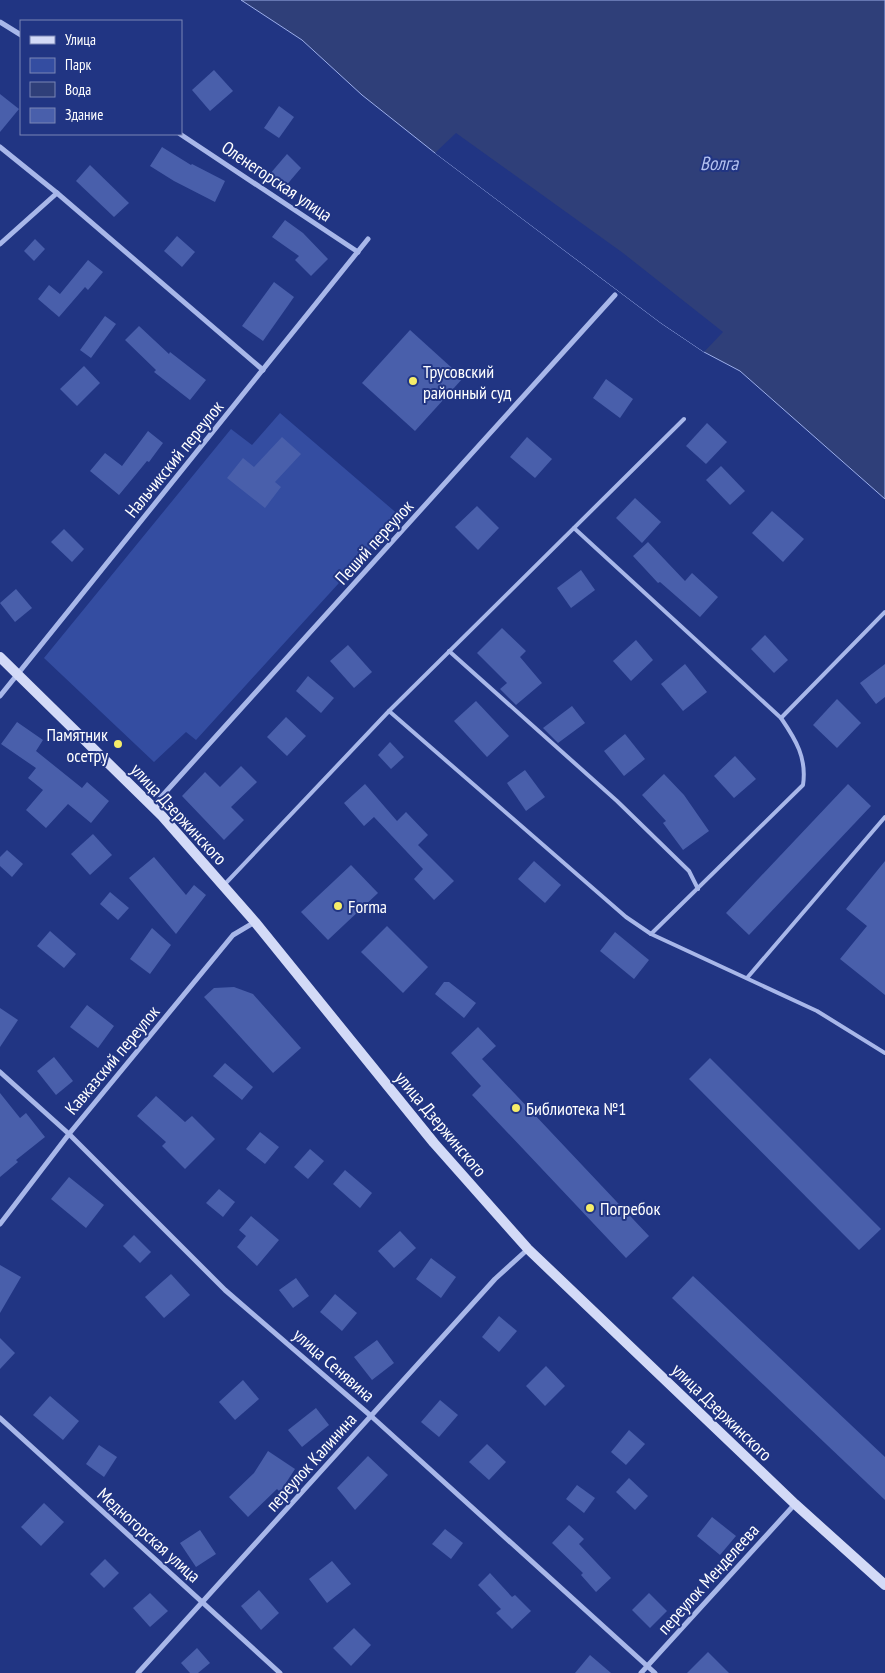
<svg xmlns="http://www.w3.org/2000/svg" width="885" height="1673" font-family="'PT Sans Narrow',sans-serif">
	<rect width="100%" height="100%" fill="#213583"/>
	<!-- green -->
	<polygon fill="#344da1" points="280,413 400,516 196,740 186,732 154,762 44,658 231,429 252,445"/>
	<!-- water -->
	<polygon fill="#2f3f79" stroke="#9caeea" points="241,0 885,0 885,499 740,371 704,352 661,323 435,153 362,95 302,40"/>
	<!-- pier -->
	<polygon fill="#213583" points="456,133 623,253 723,332 704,352 661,323 435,153"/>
	<!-- building -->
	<g fill="#495fab">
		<polygon points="214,70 233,91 210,111 192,90"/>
		<polygon points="0,94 19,109 0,132"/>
		<polygon points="279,106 294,117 279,138 264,128"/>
		<polygon points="162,147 191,165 192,164 225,181 215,202 174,181 150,166"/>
		<polygon points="287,154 301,168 284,188 269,175"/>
		<polygon points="90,165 129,203 114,217 76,181"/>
		<polygon points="285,220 303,233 328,259 311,276 295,260 299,256 272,237"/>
		<polygon points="177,236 195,252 182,267 164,251"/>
		<polygon points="35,239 45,249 34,261 24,251"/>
		<polygon points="88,260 103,272 88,290 85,287 59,317 38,299 49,285 60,294"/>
		<polygon points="274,282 294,297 263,341 242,326"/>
		<polygon points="105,316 116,324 91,358 80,350"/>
		<polygon points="139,326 169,354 170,352 206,380 190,400 154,372 156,370 125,340"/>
		<polygon points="410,330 463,378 415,431 362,383"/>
		<polygon points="84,366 100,383 77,406 60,389"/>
		<polygon points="606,379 633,399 620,418 593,398"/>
		<polygon points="707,423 727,442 706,464 686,446"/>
		<polygon points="148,431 163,443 149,462 147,461 119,495 90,471 105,453 122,466"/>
		<polygon points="282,437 301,454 275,482 281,487 265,508 227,478 243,458 254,467"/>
		<polygon points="527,437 552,459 535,478 510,457"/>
		<polygon points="721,466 745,491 730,505 706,480"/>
		<polygon points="635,498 661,522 642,543 616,518"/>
		<polygon points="477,506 499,528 478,550 455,527"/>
		<polygon points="772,511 804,539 783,562 752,533"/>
		<polygon points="64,529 84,549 72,562 51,542"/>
		<polygon points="648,542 685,581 692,573 718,597 700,617 660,582 658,583 633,556"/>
		<polygon points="581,570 595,590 571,608 557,588"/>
		<polygon points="16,589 32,608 15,622 0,603"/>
		<polygon points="502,628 526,651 520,657 542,683 516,705 500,689 507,683 477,653"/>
		<polygon points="765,635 788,660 774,673 751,649"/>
		<polygon points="636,640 653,660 631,681 613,661"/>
		<polygon points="348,645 372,672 354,688 330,661"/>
		<polygon points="685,664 707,692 683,711 661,684"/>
		<polygon points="885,664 885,697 876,704 860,683"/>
		<polygon points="308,676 334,698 321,713 296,691"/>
		<polygon points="837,699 861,723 837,748 813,725"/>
		<polygon points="476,701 509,736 487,757 454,721"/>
		<polygon points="572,706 585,723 558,743 543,728"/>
		<polygon points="286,717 306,736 287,756 267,737"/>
		<polygon points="17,722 43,740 36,751 82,788 87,782 109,801 91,823 68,804 46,828 26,810 43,790 28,778 36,768 1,744"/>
		<polygon points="625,734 645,759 624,776 604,751"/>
		<polygon points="390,742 404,757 391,769 378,755"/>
		<polygon points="735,756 756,779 734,798 714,776"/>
		<polygon points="241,766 257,782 231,807 244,820 224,840 182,796 205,772 220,787"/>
		<polygon points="525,770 545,797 526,811 507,783"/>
		<polygon points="664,774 684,795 709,831 683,850 663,823 666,821 642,795"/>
		<polygon points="365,784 397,821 406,812 428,835 418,845 454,881 434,900 414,879 423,869 374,817 364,826 344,803"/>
		<polygon points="848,784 871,806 749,935 726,913"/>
		<polygon points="93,834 112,855 90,875 71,854"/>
		<polygon points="7,850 23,864 12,877 0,866 0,857"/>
		<polygon points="154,857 186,895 194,885 206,895 176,934 129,878"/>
		<polygon points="534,861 561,885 545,903 518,879"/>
		<polygon points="885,861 885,995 840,959 867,926 846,909"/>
		<polygon points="351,865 378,893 328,940 301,912"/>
		<polygon points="110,892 129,908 118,920 100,904"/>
		<polygon points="387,926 428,967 403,993 361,952"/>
		<polygon points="152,928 171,945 150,974 130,959"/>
		<polygon points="50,931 76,954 64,968 37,946"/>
		<polygon points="615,932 649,960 634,979 600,951"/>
		<polygon points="444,982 449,982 476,1003 464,1018 435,994"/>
		<polygon points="234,987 253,994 301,1048 273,1073 204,997 214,988"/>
		<polygon points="87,1005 114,1026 98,1048 70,1027"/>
		<polygon points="0,1008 18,1020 0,1047"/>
		<polygon points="478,1027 496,1046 482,1059 649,1236 626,1258 472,1095 481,1086 451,1053"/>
		<polygon points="54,1057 73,1081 56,1095 37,1071"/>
		<polygon points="710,1058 881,1229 859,1250 689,1079"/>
		<polygon points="225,1063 253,1087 242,1100 213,1076"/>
		<polygon points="0,1093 20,1118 26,1113 45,1137 16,1160 18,1162 0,1177"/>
		<polygon points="156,1096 185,1122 192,1116 215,1139 185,1169 162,1146 166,1142 137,1116"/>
		<polygon points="260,1132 279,1147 265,1164 246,1149"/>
		<polygon points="310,1149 324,1161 308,1179 294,1167"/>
		<polygon points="345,1170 372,1193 360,1208 333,1184"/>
		<polygon points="69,1177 104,1205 86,1228 51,1199"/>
		<polygon points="219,1189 235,1202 223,1217 206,1203"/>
		<polygon points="251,1216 279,1240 257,1266 237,1247 246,1236 239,1230"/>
		<polygon points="400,1231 416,1248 394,1268 378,1251"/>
		<polygon points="134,1235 151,1252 140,1263 123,1246"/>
		<polygon points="431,1258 456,1277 441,1298 416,1279"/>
		<polygon points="0,1265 21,1277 0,1313"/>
		<polygon points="171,1274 190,1295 164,1318 145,1297"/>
		<polygon points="693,1276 885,1457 885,1500 672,1298"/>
		<polygon points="296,1278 309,1296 293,1308 279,1290"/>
		<polygon points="335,1294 357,1313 342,1331 320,1312"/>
		<polygon points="499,1316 517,1331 499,1352 482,1337"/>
		<polygon points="0,1338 15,1353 0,1369"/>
		<polygon points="377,1340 394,1363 372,1380 354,1357"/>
		<polygon points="546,1366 565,1386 545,1406 526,1386"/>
		<polygon points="243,1380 259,1399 235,1420 219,1402"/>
		<polygon points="50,1396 79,1421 63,1440 33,1415"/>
		<polygon points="440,1400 458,1415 439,1437 421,1422"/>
		<polygon points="316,1408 329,1425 302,1447 288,1430"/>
		<polygon points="629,1430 645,1444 626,1465 611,1452"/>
		<polygon points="487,1444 506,1462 489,1480 469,1462"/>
		<polygon points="99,1445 117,1457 104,1477 86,1464"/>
		<polygon points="268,1451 295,1469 280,1492 277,1489 248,1517 229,1497 254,1473"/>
		<polygon points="368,1456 388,1475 355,1510 337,1488"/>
		<polygon points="629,1478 648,1496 635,1510 616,1492"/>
		<polygon points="577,1485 595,1498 584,1513 566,1499"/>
		<polygon points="44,1503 64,1522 41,1546 21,1527"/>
		<polygon points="712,1517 736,1536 720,1555 697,1536"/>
		<polygon points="569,1525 584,1539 579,1544 611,1578 596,1592 581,1575 583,1573 552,1543"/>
		<polygon points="445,1529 463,1543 451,1559 432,1544"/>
		<polygon points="200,1530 216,1554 196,1567 180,1543"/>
		<polygon points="105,1559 119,1573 104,1588 90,1574"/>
		<polygon points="332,1561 351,1584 327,1603 309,1579"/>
		<polygon points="490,1573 512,1597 515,1595 531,1611 512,1629 496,1613 501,1609 478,1585"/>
		<polygon points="259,1590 279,1613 261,1630 241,1606"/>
		<polygon points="150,1593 168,1611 150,1627 133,1608"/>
		<polygon points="649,1593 667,1611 650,1628 632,1610"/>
		<polygon points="354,1628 371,1645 351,1666 333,1648"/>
		<polygon points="197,1648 210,1663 198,1673 190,1673 181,1663"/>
		<polygon points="708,1652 729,1673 687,1673"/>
		<polygon points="590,1655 611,1673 575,1673"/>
	</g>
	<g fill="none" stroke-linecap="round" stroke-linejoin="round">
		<!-- lane -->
		<g stroke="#a8b7e9" stroke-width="4">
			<path d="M574,528l207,190c15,22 26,40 22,67l-152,149"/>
			<polyline points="449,651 617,801 689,871 698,889"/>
			<polyline points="389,711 626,917 651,934 817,1011 885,1053"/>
			<polyline points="781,718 885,612"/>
			<polyline points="225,884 389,711 684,419"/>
			<polyline points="747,978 885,817"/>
		</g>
		<!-- street -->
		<g stroke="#a8b7e9" stroke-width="5">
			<polyline points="0,22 21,35"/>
			<polyline points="180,134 358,252"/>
			<polyline points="0,147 57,193 263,370"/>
			<polyline points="0,244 57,193"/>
			<polyline points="0,696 368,239"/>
			<polyline points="153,806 615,295"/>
			<polyline points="0,1072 69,1134 225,1290 371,1416 655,1673"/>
			<polyline points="0,1224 69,1134 233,935 255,922"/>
			<polyline points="0,1418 280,1673"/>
			<polyline points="138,1673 495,1279 528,1249"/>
			<polyline points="641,1673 795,1504"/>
		</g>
		<!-- secondary -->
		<polyline stroke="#d3daf7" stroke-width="10" points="0,657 162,816 255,922 434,1143 528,1249 795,1504 885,1585"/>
	</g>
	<!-- markers -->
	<g fill="#f6ed69" stroke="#213583" stroke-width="2">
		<circle cx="413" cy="381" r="5"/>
		<circle cx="118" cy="744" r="5"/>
		<circle cx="338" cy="906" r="5"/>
		<circle cx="516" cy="1108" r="5"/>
		<circle cx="590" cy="1208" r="5"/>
	</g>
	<g text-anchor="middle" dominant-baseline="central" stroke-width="4" stroke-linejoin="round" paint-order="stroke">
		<!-- street labels -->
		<g font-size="18" fill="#fff" stroke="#213583">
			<text transform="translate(277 181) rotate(34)">Оленегорская улица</text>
			<text transform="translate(174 459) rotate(-51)">Нальчикский переулок</text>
			<text transform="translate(374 542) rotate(-48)">Пеший переулок</text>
			<text transform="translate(179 814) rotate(47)">улица Дзержинского</text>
			<text transform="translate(112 1060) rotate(-50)">Кавказский переулок</text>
			<text transform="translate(441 1124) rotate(50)">улица Дзержинского</text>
			<text transform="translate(334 1365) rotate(41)">улица Сенявина</text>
			<text transform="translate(722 1412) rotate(44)">улица Дзержинского</text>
			<text transform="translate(311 1462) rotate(-48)">переулок Калинина</text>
			<text transform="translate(149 1535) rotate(42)">Медногорская улица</text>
			<text transform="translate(708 1579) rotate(-48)">переулок Менделеева</text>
		</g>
		<!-- poi labels -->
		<g font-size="18" fill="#fff" stroke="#213583" text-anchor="start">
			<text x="423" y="371">Трусовский<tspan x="423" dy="21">районный суд</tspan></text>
			<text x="108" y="734" text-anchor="end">Памятник<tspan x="108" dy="21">осетру</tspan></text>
			<text x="348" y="906">Forma</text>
			<text x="526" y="1108">Библиотека №1</text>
			<text x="600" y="1208">Погребок</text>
		</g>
		<!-- water labels -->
		<g font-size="19" font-style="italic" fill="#b3c1f0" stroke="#213583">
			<text x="719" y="163">Волга</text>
		</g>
	</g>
	<!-- legend -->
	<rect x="20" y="20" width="162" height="115" fill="#213583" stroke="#7a86b5"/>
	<rect x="30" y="36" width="25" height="8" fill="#d3daf7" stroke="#7a86b5"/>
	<text x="65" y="45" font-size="15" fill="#ffffff">Улица</text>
	<rect x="30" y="58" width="25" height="15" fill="#344da1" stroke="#7a86b5"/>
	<text x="65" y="70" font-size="15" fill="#ffffff">Парк</text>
	<rect x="30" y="82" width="25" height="15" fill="#2f3f79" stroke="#7a86b5"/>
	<text x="65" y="95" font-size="15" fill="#ffffff">Вода</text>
	<rect x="30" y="108" width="25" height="15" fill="#495fab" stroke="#7a86b5"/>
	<text x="65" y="120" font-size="15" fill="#ffffff">Здание</text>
</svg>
